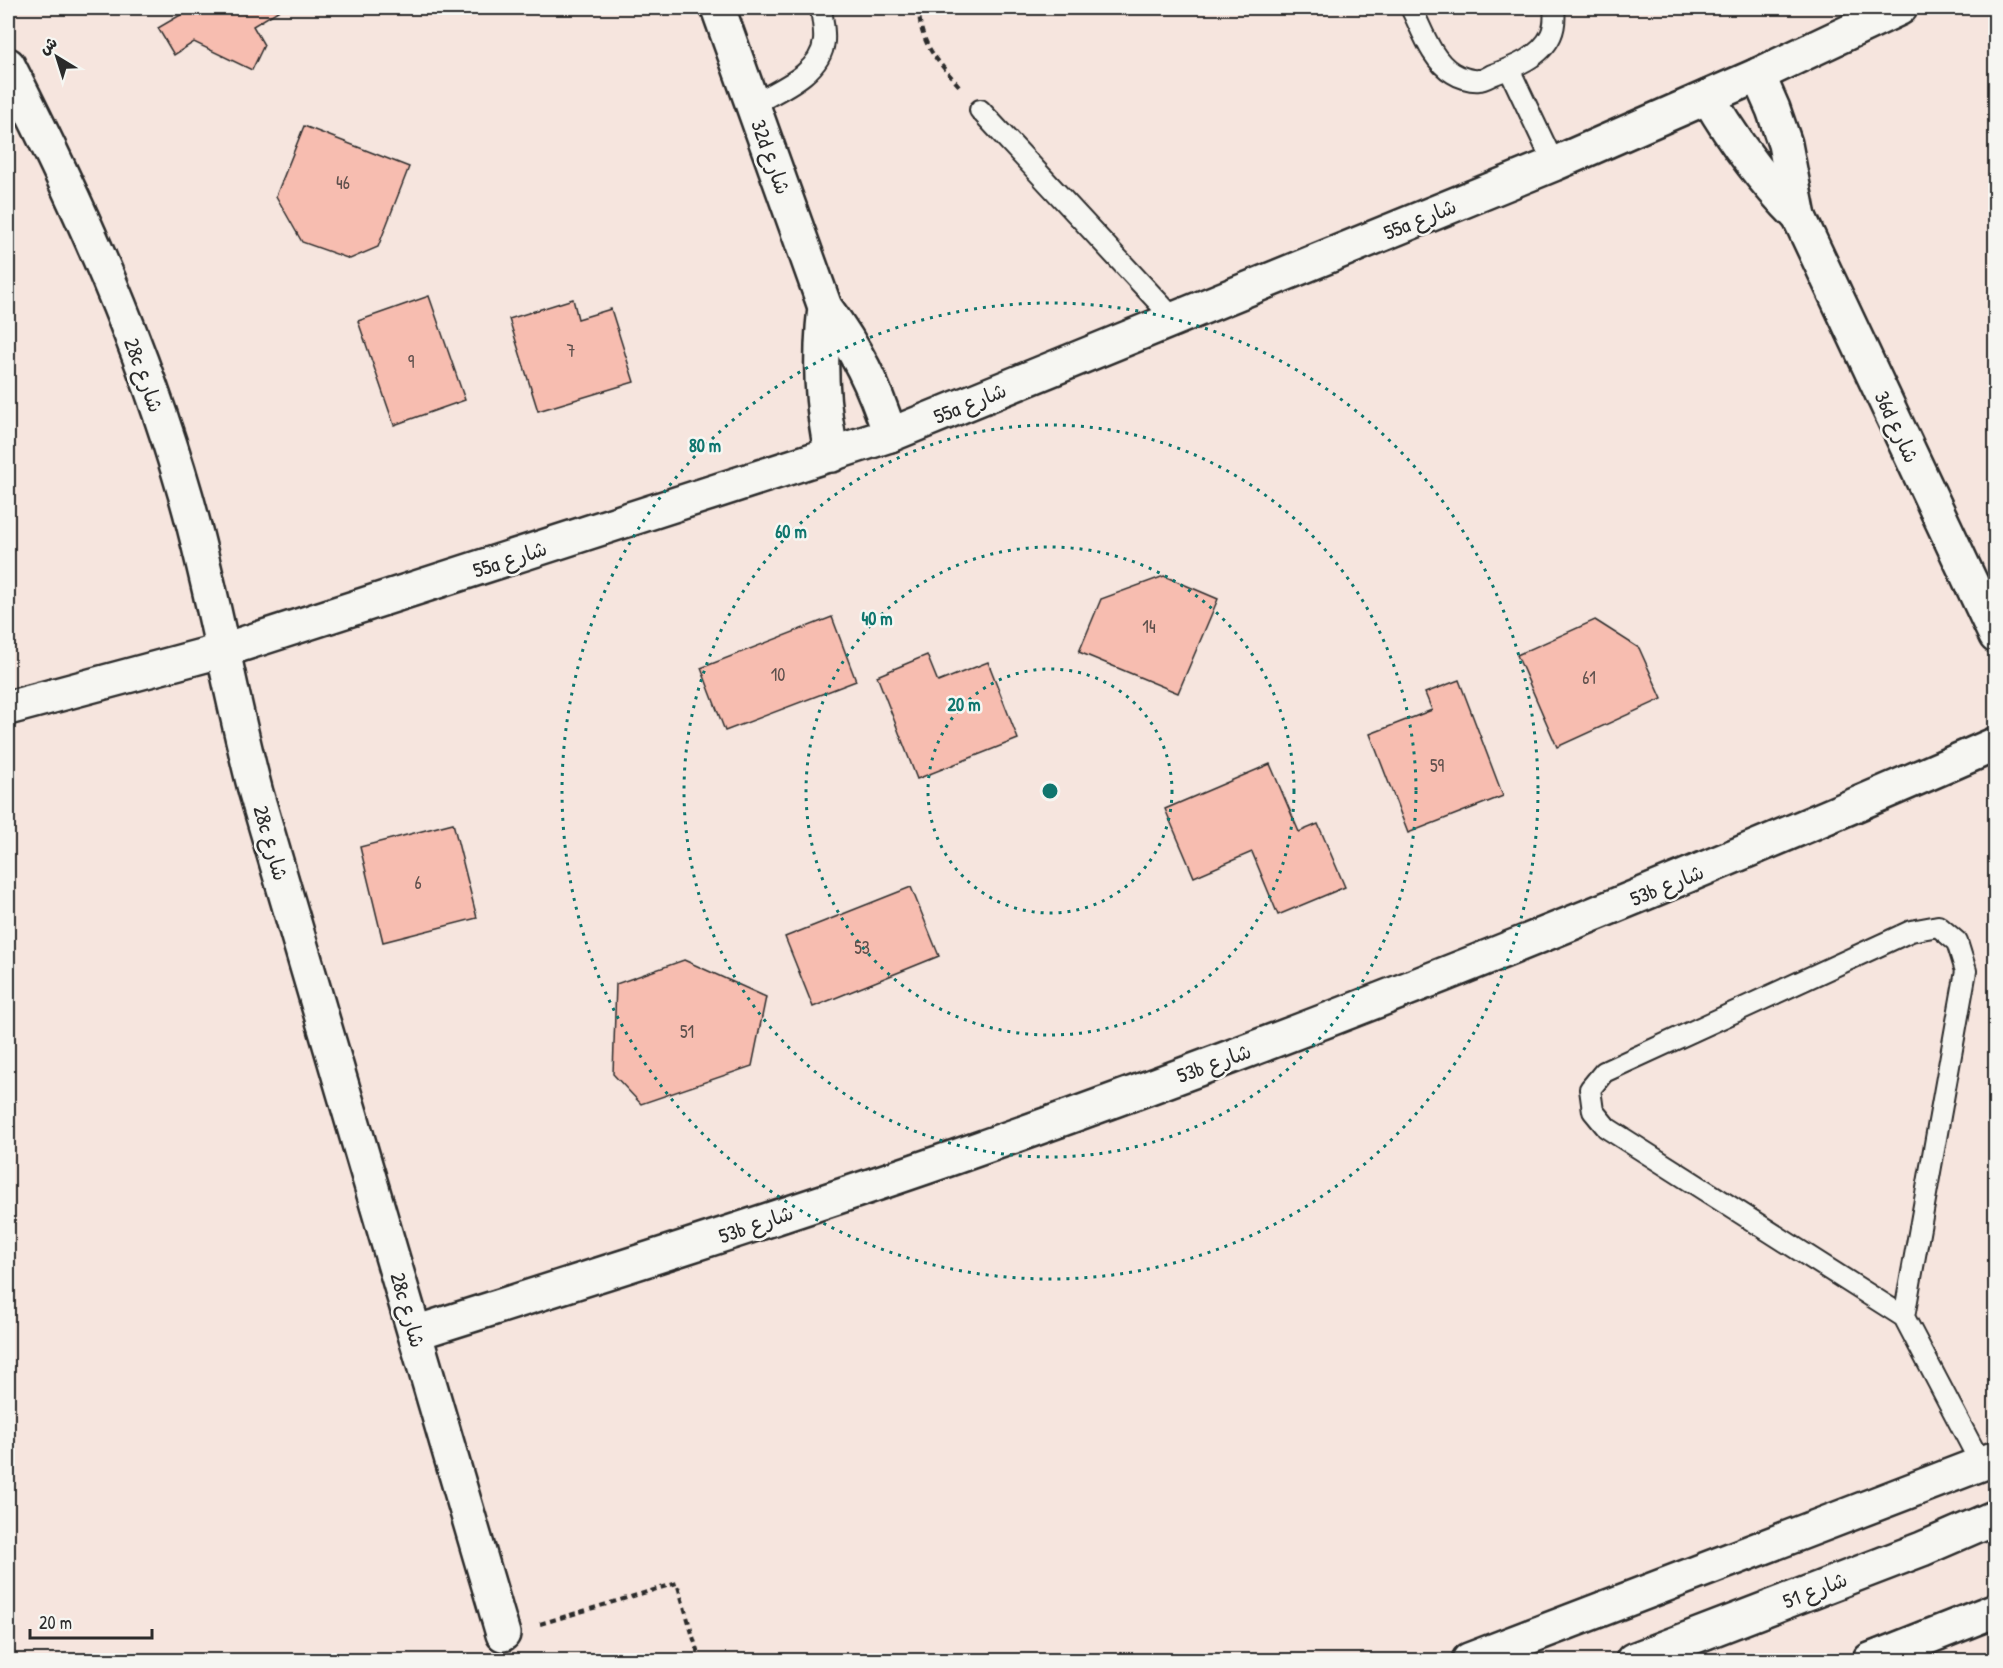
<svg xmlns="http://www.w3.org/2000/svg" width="2003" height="1668" font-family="'Patrick Hand','Playpen Sans Arabic',sans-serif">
	<rect width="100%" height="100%" fill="#f6e5de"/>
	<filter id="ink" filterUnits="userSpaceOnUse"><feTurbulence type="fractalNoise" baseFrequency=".0167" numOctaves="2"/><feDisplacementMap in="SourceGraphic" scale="12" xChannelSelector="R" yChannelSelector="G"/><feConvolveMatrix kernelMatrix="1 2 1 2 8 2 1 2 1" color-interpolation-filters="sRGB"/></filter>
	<g filter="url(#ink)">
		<!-- building -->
		<g fill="#f7bdb0" stroke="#2b2b2b" stroke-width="1.5">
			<polygon points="187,8 283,8 253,26 264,45 252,70 194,42 174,55 158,28 189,10"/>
			<polygon points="304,126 409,167 378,247 350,259 302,242 276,196"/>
			<polygon points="429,296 465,400 394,425 358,321"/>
			<polygon points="573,299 578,319 611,309 634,382 538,411 509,319"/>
			<polygon points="1164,576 1218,599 1178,693 1079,652 1101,599"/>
			<polygon points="832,617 856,681 725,731 701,668"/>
			<polygon points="1595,620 1639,648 1662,699 1557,747 1517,655"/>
			<polygon points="927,655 938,682 988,662 1018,739 917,779 877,676"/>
			<polygon points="1459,680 1503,796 1408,833 1370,734 1432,710 1425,693"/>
			<polygon points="1270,764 1299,832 1318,824 1345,887 1278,915 1252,852 1194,877 1165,809"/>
			<polygon points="453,823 477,918 383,942 360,847"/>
			<polygon points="911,887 939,956 813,1007 785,937"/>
			<polygon points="684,960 766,997 752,1066 641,1104 613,1074 616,984"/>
		</g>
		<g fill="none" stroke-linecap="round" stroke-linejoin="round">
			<defs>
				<g id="lane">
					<path d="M1411,8c11,21 20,52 42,65 6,4 18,8 26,7 4,0 9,-3 13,-5 22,-8 49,-18 59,-40 4,-9 4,-18 3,-27"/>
					<polyline points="1509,69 1554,164"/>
					<path d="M752,105c26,-15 69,-31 72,-64 1,-11 -2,-23 -3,-33"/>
					<polyline points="980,110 1175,320"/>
					<polyline points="1904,1317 1966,971 1957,942 1938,926 1911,931 1604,1072 1590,1089 1593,1111 1607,1128 1904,1317 1981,1464"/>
				</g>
				<g id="street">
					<path d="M718,8l107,299c32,43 49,78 65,128"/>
					<path d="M8,65c71,139 135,282 178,432 28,98 44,198 70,296l247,841"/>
					<polyline points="1758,75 1773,109 1785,144 1799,217 1996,636"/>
					<path d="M1708,97c26,45 55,84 91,120"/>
					<path d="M825,307c-6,52 -4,97 7,148"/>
					<polyline points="8,708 224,650 890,435 1554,164 1758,75 1900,8"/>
					<path d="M415,1333c181,-57 361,-114 540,-176 353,-123 698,-263 1041,-413"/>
					<polyline points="1469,1660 1996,1458"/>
				</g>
				<g id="secondary">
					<polyline points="1633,1660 1922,1549 1996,1517"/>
					<polyline points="1870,1660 1996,1610"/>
				</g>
			</defs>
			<!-- lane casing -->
			<use href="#lane" stroke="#2b2b2b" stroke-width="24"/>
			<!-- street casing -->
			<use href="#street" stroke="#2b2b2b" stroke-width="38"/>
			<!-- secondary casing -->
			<use href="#secondary" stroke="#2b2b2b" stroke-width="38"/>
			<!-- path -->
			<g stroke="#2b2b2b" stroke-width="4" stroke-dasharray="6 4.5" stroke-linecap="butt">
				<path d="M919,8c0,36 19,53 41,79"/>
				<polyline points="540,1624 677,1583 700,1660"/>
			</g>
			<!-- lane -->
			<use href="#lane" stroke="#f6f6f2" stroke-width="20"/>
			<!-- street -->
			<use href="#street" stroke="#f6f6f2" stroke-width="33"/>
			<!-- secondary -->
			<use href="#secondary" stroke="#f6f6f2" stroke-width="33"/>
		</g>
	</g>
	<!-- distance rings -->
	<g fill="none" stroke="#0f766e" stroke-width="3" stroke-dasharray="3 6">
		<circle cx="1050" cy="791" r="122"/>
		<circle cx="1050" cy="791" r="244"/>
		<circle cx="1050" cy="791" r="366"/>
		<circle cx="1050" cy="791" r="488"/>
	</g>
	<g text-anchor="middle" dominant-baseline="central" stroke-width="5" stroke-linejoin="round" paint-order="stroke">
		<!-- number labels -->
		<g font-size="18" fill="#5e504c">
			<text x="343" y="182">46</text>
			<text x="571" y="350">7</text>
			<text x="411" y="361">9</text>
			<text x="1149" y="626">14</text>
			<text x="778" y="674">10</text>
			<text x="1589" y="677">61</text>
			<text x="1437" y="765">59</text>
			<text x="418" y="882">6</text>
			<text x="862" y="947">53</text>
			<text x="687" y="1031">51</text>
		</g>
		<!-- street labels -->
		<g font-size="21" fill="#2b2b2b" stroke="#f6f6f2">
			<text transform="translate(771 157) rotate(70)">32d شارع</text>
			<text transform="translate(1420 219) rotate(-22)">55a شارع</text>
			<text transform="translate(144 375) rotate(70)">28c شارع</text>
			<text transform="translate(970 403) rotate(-22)">55a شارع</text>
			<text transform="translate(1897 427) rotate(65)">36d شارع</text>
			<text transform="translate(510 559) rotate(-18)">55a شارع</text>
			<text transform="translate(271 843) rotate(74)">28c شارع</text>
			<text transform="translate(1667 885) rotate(-22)">53b شارع</text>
			<text transform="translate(1214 1063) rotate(-20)">53b شارع</text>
			<text transform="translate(756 1224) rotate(-19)">53b شارع</text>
			<text transform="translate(408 1310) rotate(74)">28c شارع</text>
			<text transform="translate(1815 1590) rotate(-21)">شارع 51</text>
		</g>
	</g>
	<circle cx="1050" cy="791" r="9" fill="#0f766e" stroke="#f6f6f2" stroke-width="3"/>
	<g font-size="18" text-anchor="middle" font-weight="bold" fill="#0f766e" stroke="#f6f6f2" stroke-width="5" stroke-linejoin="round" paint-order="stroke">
		<text x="705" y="452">80 m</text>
		<text x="791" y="538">60 m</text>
		<text x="877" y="625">40 m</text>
		<text x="964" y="711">20 m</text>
	</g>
	<!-- margin -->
	<rect width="2003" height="1668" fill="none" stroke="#f6f6f2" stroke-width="30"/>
	<rect x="15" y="15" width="1973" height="1638" fill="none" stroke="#2b2b2b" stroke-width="2" filter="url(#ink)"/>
	<!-- north arrow -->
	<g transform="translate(57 57) rotate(322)" stroke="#f6f6f2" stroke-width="4.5" paint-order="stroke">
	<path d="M0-4.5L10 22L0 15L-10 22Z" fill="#2b2b2b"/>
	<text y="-9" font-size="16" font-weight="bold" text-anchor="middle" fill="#2b2b2b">ش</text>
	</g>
	<!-- scale -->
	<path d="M30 1629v9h122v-9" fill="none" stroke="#2b2b2b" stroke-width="3"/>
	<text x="39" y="1629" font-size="18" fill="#2b2b2b" stroke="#f6f6f2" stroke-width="4.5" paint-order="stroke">20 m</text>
</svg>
